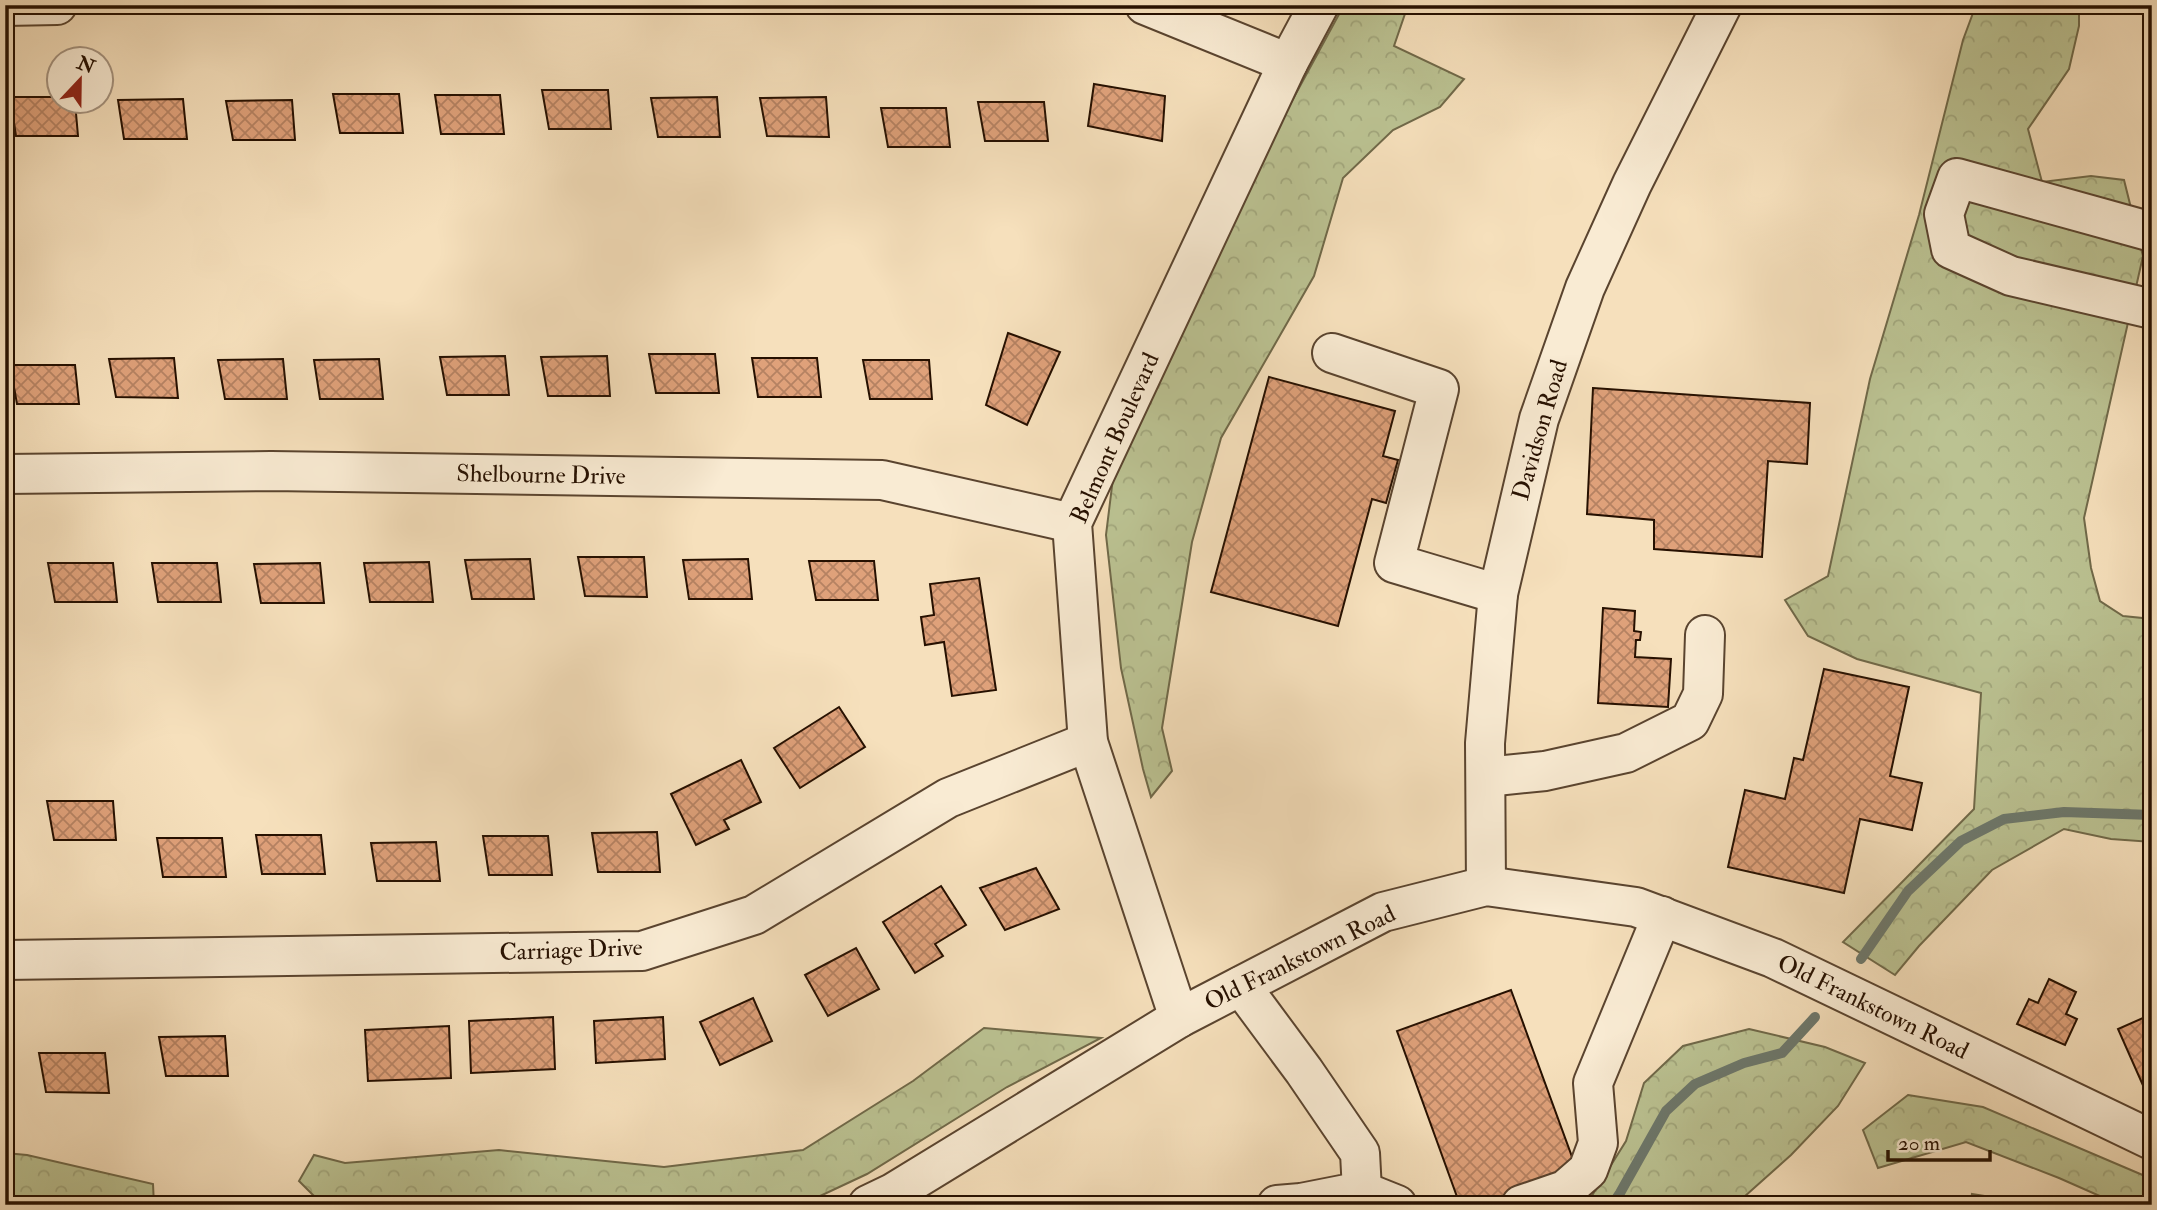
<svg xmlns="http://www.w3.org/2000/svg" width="2157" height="1210" font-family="'IM FELL Double Pica',serif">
	<defs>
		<pattern id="forest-crowns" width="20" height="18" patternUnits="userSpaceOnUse" patternTransform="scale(1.75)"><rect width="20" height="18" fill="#bbc292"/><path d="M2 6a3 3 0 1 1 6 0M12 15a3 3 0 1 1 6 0" fill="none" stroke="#a1a67c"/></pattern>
		<pattern id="building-cross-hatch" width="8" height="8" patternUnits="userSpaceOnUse" patternTransform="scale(1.75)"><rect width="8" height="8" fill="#dfa17a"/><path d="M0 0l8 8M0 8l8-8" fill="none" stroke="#b58262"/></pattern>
	</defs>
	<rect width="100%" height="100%" fill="#f6e0bc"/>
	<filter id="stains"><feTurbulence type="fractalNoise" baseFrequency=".00286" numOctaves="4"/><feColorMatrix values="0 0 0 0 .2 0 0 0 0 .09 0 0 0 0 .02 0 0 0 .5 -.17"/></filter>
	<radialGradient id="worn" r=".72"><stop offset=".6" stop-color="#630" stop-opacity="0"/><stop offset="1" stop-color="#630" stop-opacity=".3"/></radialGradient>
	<!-- forest -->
	<g fill="url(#forest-crowns)" stroke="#706949" stroke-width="2">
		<polygon points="1344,5 1408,5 1394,46 1464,79 1440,107 1393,130 1343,178 1314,276 1221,438 1192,542 1162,728 1172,771 1151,797 1143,769 1121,668 1106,535 1114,470 1242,193"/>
		<polygon points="1976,5 2079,5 2079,26 2069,69 2028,129 2042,182 2091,176 2124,180 2143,256 2084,518 2091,568 2100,601 2123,616 2152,619 2152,842 2111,839 2064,829 1992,870 1919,946 1895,975 1843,942 1974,809 1981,693 1857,659 1808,636 1785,600 1828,576 1870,379 1919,215 1963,40"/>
		<polygon points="984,1028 1101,1038 1007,1087 867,1174 801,1205 323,1205 299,1181 314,1155 345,1163 499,1150 664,1167 803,1150 913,1081"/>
		<polygon points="1749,1029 1825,1047 1865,1063 1838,1106 1791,1155 1735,1205 1582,1205 1588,1202 1626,1141 1644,1083 1683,1046"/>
		<polygon points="1908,1095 1983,1107 2152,1179 2152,1205 2120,1205 2059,1178 1966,1142 1878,1168 1863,1130"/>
		<polygon points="5,1153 27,1155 153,1184 154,1205 5,1205"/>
		<polygon points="1972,1194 2022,1202 2025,1205 1970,1205"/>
	</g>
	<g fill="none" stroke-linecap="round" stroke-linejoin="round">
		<!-- stream -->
		<g stroke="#6d786c" stroke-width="10">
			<polyline points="1861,959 1908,891 1961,841 2004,819 2064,812 2152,815"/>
			<polyline points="1612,1205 1620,1193 1666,1111 1695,1084 1744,1063 1782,1053 1815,1017"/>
		</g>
	</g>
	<!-- building -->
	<g fill="url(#building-cross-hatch)" stroke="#261000" stroke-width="2">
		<polygon points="1094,84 1165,96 1162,141 1088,126"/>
		<polygon points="542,90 608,90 611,129 549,129"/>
		<polygon points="333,94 399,94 403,133 340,133"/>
		<polygon points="435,95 500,95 504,134 441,134"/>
		<polygon points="10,97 60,97 60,102 75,102 78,136 16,136"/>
		<polygon points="717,97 720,137 658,137 651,98"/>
		<polygon points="826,97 829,137 767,136 760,98"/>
		<polygon points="183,99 187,139 124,139 118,100"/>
		<polygon points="292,100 295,140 233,140 226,101"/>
		<polygon points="978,102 1044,102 1048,141 985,141"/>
		<polygon points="881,108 946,108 950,147 888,147"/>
		<polygon points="1008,333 1060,352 1027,425 986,405"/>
		<polygon points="649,354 715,354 719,393 656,393"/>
		<polygon points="505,356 509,395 447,395 440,357"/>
		<polygon points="607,356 610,396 548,396 541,357"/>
		<polygon points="174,358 178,398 116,397 109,359"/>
		<polygon points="752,358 817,358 821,397 758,397"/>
		<polygon points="283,359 287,399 225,399 218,360"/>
		<polygon points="379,359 383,399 320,399 314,360"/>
		<polygon points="863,360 929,360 932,399 870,399"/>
		<polygon points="10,365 75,365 79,404 17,404"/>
		<polygon points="1269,377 1395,411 1383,456 1398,460 1386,503 1372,499 1338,626 1211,592"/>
		<polygon points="1593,388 1810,403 1807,464 1768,461 1762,557 1654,549 1654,520 1587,514"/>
		<polygon points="578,557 644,557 647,597 585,596"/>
		<polygon points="530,559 534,599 472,599 465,560"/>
		<polygon points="748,559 752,599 689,599 683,560"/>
		<polygon points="809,561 874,561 878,600 816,600"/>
		<polygon points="429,562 433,602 370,602 364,563"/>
		<polygon points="48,563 113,563 117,602 55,602"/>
		<polygon points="152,563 217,563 221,602 158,602"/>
		<polygon points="320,563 324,603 261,603 254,564"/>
		<polygon points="979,578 996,690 952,696 944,642 925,645 921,617 934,615 930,584"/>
		<polygon points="1603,608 1635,611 1634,631 1641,632 1640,640 1636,640 1635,657 1671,659 1668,707 1598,703"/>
		<polygon points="1824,669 1909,687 1890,776 1922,783 1912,830 1860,819 1844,893 1728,867 1745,790 1785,799 1794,758 1803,760"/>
		<polygon points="839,707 865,747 800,788 774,748"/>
		<polygon points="741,760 761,802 724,820 729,829 696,845 671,794"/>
		<polygon points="47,801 113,801 116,840 54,840"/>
		<polygon points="657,832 660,872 598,872 592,833"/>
		<polygon points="256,835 321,835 325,874 262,874"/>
		<polygon points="483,836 548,836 552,875 489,875"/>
		<polygon points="157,838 222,838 226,877 163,877"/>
		<polygon points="5,839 10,839 13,879 5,879"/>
		<polygon points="436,842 440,881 377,881 371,843"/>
		<polygon points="1036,868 1059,909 1005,930 980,888"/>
		<polygon points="941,886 966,925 935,944 943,956 915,973 883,922"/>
		<polygon points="856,948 879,989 828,1016 805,975"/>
		<polygon points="2049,979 2076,992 2066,1014 2077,1019 2065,1045 2017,1024 2029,999 2038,1003"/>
		<polygon points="1511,990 1579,1176 1499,1205 1460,1205 1397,1031"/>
		<polygon points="753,998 772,1041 720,1065 700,1022"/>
		<polygon points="2152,1014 2152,1098 2149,1099 2118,1029"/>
		<polygon points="553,1017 555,1069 471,1073 469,1021"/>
		<polygon points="663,1017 665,1059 596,1063 594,1021"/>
		<polygon points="449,1026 451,1078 368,1081 365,1030"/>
		<polygon points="225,1036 228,1076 166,1076 159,1037"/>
		<polygon points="39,1053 105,1053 109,1093 46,1092"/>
	</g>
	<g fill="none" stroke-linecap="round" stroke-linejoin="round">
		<defs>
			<g id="minor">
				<polyline points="1145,5 1288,63"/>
				<polyline points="5,6 57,5"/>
				<polyline points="2152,232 1957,178 1944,214 1951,249 2011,276 2152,309"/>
				<polyline points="1332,353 1439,389 1394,563 1498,594"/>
				<polyline points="5,474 271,471 882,480 1072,523"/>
				<polyline points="1486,777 1545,771 1626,753 1690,721 1703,694 1705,635"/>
				<polyline points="1486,886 1485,743 1498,594 1539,419 1585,288 1632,184 1722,5"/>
				<polyline points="5,960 642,951 754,915 948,798 1088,742"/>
				<polyline points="1241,986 1304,1071 1360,1153 1362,1191 1301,1203 1277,1205"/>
				<polyline points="1179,1018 1088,742 1072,523 1288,63 1319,5"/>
				<polyline points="1362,1191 1397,1205"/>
				<polyline points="868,1205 893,1193 1179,1018 1383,912 1486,886 1636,907 1773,958 2152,1140"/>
				<polyline points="1521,1205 1565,1190 1588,1170 1598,1143 1593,1083 1662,916"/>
			</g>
		</defs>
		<!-- minor casing -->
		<use href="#minor" stroke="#5a442f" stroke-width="42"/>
		<!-- minor -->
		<use href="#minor" stroke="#f9ebd3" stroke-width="38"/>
	</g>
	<g text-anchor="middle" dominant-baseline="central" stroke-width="5" stroke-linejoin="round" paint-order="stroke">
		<!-- street labels -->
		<g font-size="24" fill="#261000" stroke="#f9ebd3">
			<text transform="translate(1540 430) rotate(-74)">Davidson Road</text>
			<text transform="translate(1115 438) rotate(-66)">Belmont Boulevard</text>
			<text transform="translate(541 475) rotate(1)">Shelbourne Drive</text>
			<text transform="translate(571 950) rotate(-2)">Carriage Drive</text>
			<text transform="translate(1300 958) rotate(-26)">Old Frankstown Road</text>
			<text transform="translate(1873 1007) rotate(26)">Old Frankstown Road</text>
		</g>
	</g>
	<!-- margin -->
	<rect width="2157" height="1210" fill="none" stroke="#f6e0bc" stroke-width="28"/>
	<rect x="7" y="7" width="2143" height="1196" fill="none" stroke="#261000" stroke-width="3.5"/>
	<rect x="14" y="14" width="2129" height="1182" fill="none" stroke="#261000" stroke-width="2"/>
	<!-- north arrow -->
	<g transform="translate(80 80) rotate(22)"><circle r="33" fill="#f9ebd3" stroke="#a5937f" stroke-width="2"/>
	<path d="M0-5L12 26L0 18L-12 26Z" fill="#8f2418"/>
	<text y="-10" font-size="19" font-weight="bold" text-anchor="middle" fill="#261000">N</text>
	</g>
	<!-- scale -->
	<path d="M1888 1150v10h102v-10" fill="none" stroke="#261000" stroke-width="3.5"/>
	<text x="1898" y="1150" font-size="21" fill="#261000" stroke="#f9ebd3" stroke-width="5" paint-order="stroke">20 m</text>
	<rect width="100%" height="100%" filter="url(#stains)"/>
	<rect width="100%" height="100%" fill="url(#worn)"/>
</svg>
